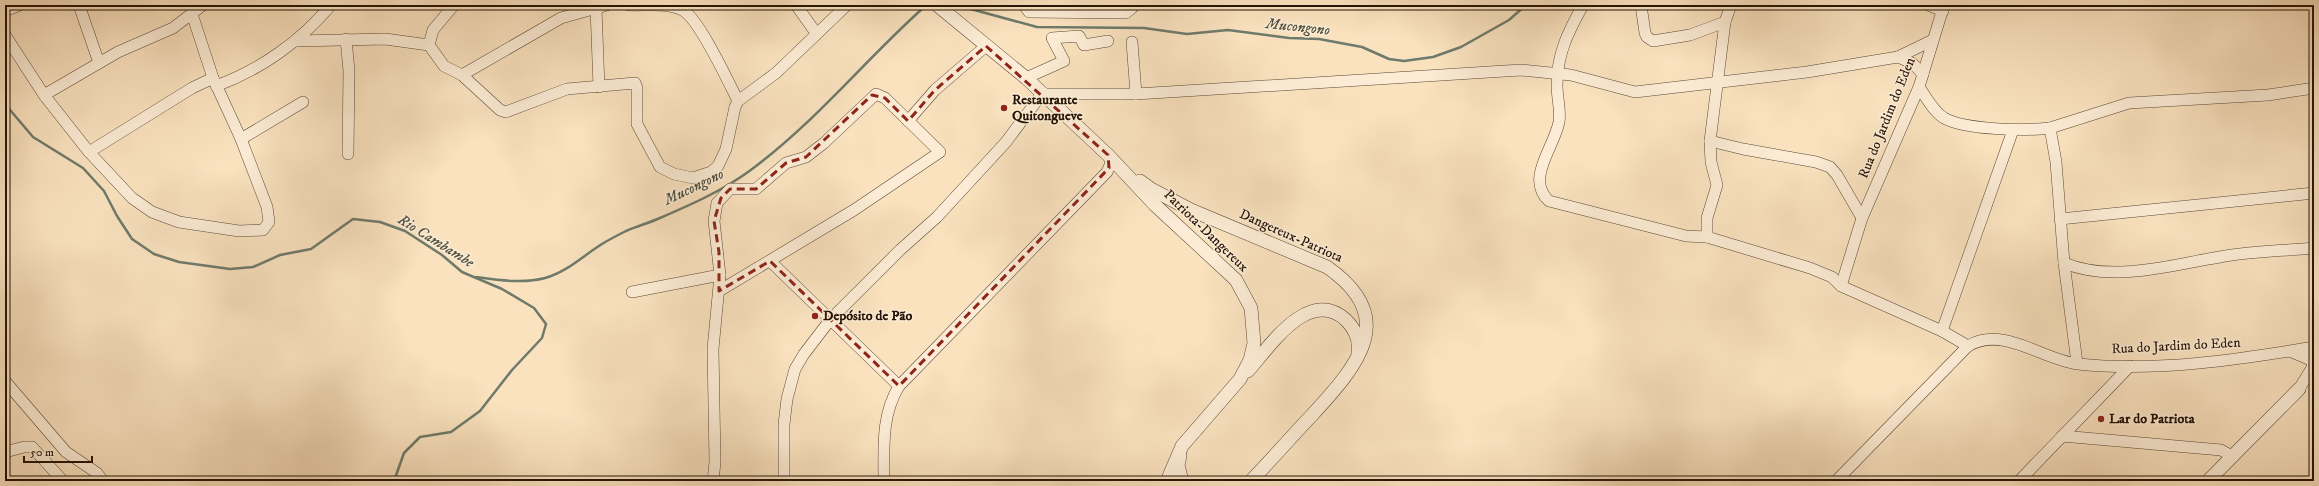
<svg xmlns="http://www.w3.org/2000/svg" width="2319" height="486" font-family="'IM FELL DW Pica',serif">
	<rect width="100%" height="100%" fill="#fae2bf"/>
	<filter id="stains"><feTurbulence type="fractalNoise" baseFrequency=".005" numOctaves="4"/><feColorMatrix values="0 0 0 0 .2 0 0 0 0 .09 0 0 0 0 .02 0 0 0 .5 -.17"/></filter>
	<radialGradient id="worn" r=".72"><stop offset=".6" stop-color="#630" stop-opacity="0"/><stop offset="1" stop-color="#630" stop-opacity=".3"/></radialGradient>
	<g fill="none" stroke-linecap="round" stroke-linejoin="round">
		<!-- stream -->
		<g stroke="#6e7a6b" stroke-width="2.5">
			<polyline points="956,5 1037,27 1144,28 1187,34 1228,30 1289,38 1319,39 1362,47 1389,59 1404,61 1433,57 1461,47 1509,20 1526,5"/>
			<polyline points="5,104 33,137 83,168 104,191 117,216 132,239 154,254 179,262 230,269 253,267 280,255 311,249 353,219 380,222 405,231 442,255 462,272 502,289 534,308 546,324 542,338 512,370 480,411 451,432 420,437 404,453 394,481"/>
			<path d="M476,277c22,3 47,7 69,1 22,-6 39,-23 57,-34 8,-5 16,-9 24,-13 11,-5 23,-8 34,-13 30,-13 62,-27 88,-46 65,-47 115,-110 174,-163"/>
		</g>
		<defs>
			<g id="minor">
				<polyline points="79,5 99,63"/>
				<polyline points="454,5 433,30 429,45 444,66 462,75 500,110 506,112 567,89 635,83 637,88 637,124 660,167 674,174 693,178 711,172 718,166 726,149 735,107 738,101 776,73 847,5"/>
				<path d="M629,5c16,1 41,-3 55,6 16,10 44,70 54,90"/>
				<polyline points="796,5 816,33"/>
				<polyline points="1024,5 1029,12 1126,13 1132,8 1132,5"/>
				<path d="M1583,5c-15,27 -26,49 -26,80 0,13 4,25 2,37 -5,26 -34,57 -10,79l137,35 21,1 103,31 22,9 9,9 101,45 26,15"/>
				<polyline points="1641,5 1645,33 1647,37 1653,41 1690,35 1725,22"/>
				<polyline points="1928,5 1943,11"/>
				<polyline points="596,8 599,87"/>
				<polyline points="5,11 20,5"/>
				<polyline points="5,35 44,95 89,152 132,198 152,212 179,222 239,231 263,230 269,222 267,207 241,139 213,78 192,14"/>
				<polyline points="346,39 349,71 348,154"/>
				<polyline points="296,41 385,39 429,45"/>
				<polyline points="1132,42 1136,94"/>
				<polyline points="1898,57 1933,40"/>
				<polyline points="462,75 561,18 607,5"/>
				<polyline points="1026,78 1064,61 1052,38 1079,36 1084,45 1108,41"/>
				<path d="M216,86c44,-16 85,-45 115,-81"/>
				<path d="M1919,87c7,10 14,24 25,31 21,12 82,13 106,10l6,34 8,101 13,100"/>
				<polyline points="44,95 118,52 173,28 203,5"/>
				<polyline points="908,121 935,90 986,46"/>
				<polyline points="2050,128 2129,103 2268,95 2314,88"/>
				<polyline points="241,139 303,102"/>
				<polyline points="1710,141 1743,149 1816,162 1830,167 1837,175 1862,218"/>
				<polyline points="89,152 192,88 213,78"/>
				<polyline points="2060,219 2314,193"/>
				<polyline points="1707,237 1707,218 1717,185 1711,162 1710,141 1725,22 1731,5"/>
				<polyline points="770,261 899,386"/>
				<path d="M2064,263c49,20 106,2 156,-6 31,-6 63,-6 94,-9"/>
				<polyline points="1841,286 1862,218 1919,87 1944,5"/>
				<polyline points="632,292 720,275"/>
				<polyline points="1942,331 2013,130"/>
				<polyline points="2292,352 2313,361 2312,368 2299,389"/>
				<polyline points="5,381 66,452 97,473 103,481"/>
				<polyline points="2062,436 2221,450 2232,456"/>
				<polyline points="5,452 24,447 32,447 63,481"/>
				<polyline points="713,481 715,462 713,349 720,275 714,221 717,203 730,189 756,189 786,163 806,157 824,143 876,94 885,98 940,152 854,210 719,291"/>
				<polyline points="784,481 784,424 787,399 795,369 804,354 830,320 900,250 937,217 1006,142 1042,94 1136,94 1521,70 1571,75 1635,92 1807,72 1898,57 1912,63 1923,74"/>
				<path d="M884,481c0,-33 -3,-65 15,-95l208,-214 4,-9 -1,-4"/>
				<path d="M1836,481l132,-135c36,-21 74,14 110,18 78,8 159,-4 236,-17"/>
				<polyline points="2019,481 2130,366"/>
			</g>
			<g id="tertiary">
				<polyline points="937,5 1026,78 1108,155 1155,205 1236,280 1251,308 1254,343 1250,360 1240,379 1182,446 1167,481"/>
				<path d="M1140,181l11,8 40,21 136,57c72,50 32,97 -14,147 -21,22 -41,45 -62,67"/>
				<path d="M1248,371c22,-25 61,-85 98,-51 9,9 14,20 12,33"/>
				<polyline points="1180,456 1178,465 1182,481"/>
				<polyline points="2208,481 2299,389"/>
			</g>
		</defs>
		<!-- minor casing -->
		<use href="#minor" stroke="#5a4734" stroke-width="12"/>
		<!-- tertiary casing -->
		<use href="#tertiary" stroke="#5a4734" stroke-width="14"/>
		<!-- minor -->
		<use href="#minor" stroke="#fcecd5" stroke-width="11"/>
		<!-- tertiary -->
		<use href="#tertiary" stroke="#fcecd5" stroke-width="13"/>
	</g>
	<!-- marked area -->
	<path fill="none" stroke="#8f2418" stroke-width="3" stroke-dasharray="8 5" stroke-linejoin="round" d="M986,46l122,109 1,13 -210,218 -129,-125 -51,30v-39l-5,-31 7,-23 9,-9h26l30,-26 20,-6 66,-62 13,3 23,23 27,-31z"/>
	<!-- markers -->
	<g fill="#8f2418" stroke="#fcecd5" stroke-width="1.5">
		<circle cx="1004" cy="108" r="4"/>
		<circle cx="815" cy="316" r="4"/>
		<circle cx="2101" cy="419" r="4"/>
	</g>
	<g text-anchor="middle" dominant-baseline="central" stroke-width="3" stroke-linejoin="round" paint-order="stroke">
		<!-- poi labels -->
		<g font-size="14" font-weight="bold" fill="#251305" stroke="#fcecd5" text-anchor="start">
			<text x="1012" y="100">Restaurante<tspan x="1012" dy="16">Quitongueve</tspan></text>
			<text x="823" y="316">Depósito de Pão</text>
			<text x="2109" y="419">Lar do Patriota</text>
		</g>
		<!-- street labels -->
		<g font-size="14" fill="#251305" stroke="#fcecd5">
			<text transform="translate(1887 118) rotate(-68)">Rua do Jardim do Eden</text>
			<text transform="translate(1206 231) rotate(44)">Patriota-Dangereux</text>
			<text transform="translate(1291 236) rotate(24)">Dangereux-Patriota</text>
			<text transform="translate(2176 346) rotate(-3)">Rua do Jardim do Eden</text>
		</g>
		<!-- water labels -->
		<g font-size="15" font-style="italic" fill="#4f4f40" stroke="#fcecd5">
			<text transform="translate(1298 27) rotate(6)">Mucongono</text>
			<text transform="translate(694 187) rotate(-26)">Mucongono</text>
			<text transform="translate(436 241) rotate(32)">Rio Cambambe</text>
		</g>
	</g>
	<!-- margin -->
	<rect width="2319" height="486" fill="none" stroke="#fae2bf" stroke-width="20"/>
	<rect x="6" y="6" width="2307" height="474" fill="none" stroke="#251305" stroke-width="2"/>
	<rect x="10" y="10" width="2299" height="466" fill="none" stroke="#251305"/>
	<!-- scale -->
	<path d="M24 456v6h68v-6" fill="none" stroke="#251305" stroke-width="2"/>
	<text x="30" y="456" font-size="12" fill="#251305" stroke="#fcecd5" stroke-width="3" paint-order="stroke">50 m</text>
	<rect width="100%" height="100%" filter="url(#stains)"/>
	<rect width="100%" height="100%" fill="url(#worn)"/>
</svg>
